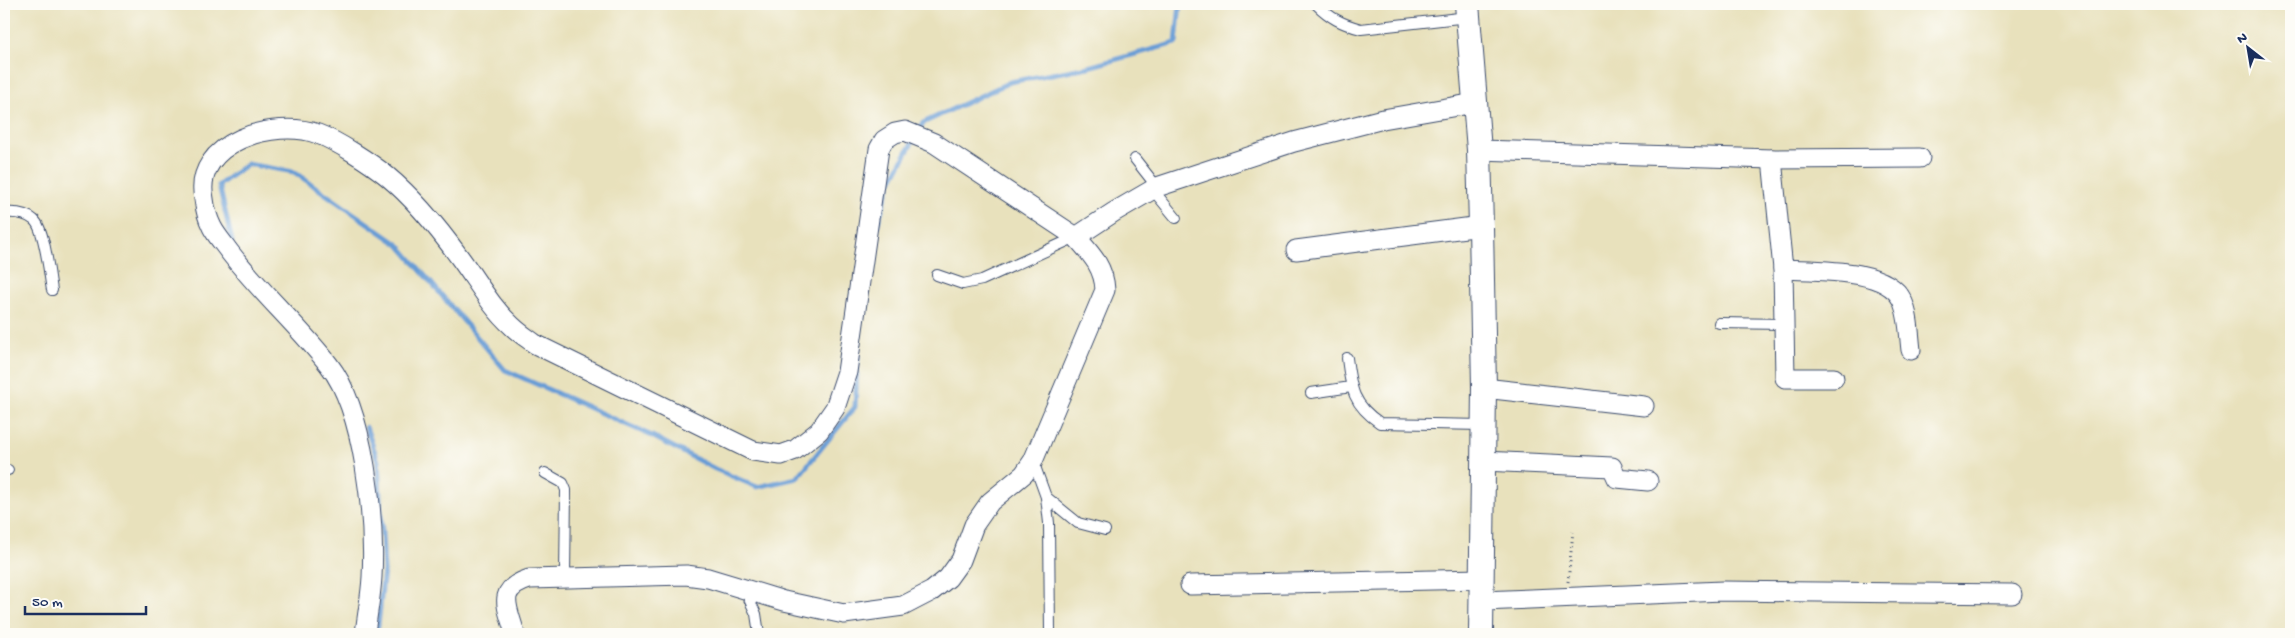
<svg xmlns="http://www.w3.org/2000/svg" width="2295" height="638" font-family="'Gochi Hand',sans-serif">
	<rect width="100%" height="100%" fill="#fdfcf7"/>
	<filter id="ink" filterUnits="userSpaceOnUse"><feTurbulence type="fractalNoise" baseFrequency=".02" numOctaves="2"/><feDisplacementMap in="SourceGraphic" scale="10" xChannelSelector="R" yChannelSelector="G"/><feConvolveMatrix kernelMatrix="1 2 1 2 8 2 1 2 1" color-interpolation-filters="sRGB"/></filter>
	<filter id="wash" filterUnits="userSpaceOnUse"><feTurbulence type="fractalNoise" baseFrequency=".0096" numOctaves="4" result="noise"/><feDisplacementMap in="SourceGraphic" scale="20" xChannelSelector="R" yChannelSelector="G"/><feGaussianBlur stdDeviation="1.12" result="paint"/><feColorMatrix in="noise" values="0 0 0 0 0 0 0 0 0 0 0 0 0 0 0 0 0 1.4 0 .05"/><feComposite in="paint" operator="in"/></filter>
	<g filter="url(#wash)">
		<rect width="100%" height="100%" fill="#e8e1bc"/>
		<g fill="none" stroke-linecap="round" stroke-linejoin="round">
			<!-- stream -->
			<g stroke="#699dd5" stroke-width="5">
				<polyline points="877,226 890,183 923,123 1010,82 1088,67 1176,43 1180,4"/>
				<polyline points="232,241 219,185 247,164 294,172 399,245 505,370 652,436 715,469 757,487 797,478 855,407 858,355"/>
				<polyline points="366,427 378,461 384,570 377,634"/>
			</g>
		</g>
	</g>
	<g filter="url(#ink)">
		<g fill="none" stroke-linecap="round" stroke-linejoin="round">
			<defs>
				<g id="service">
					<path d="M1316,4c14,14 26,20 45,25l107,-12"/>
					<polyline points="1135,159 1157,187"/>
					<polyline points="1153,190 1176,218"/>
					<path d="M4,213c10,-1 22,0 30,7 11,9 15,54 18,70"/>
					<polyline points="937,275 963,284 982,280 1076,237"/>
					<polyline points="1719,323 1784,324"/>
					<path d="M1347,358c4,31 6,47 33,65l103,2"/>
					<polyline points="1311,393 1351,387"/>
					<polyline points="1033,461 1046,497 1049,523 1050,634"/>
					<polyline points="4,470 8,470"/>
					<polyline points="545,473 563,483 566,490 565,577"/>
					<polyline points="1046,497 1078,523 1105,530"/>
					<polyline points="744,588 756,614 759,634"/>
				</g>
				<g id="minor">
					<polyline points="1479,150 1772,159 1920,158"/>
					<polyline points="1772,159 1783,269 1785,378 1834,378"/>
					<polyline points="1296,250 1481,226"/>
					<path d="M1783,269c31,2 103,-2 119,31 7,15 7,34 9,50"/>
					<polyline points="1484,388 1644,406"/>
					<polyline points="1483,461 1612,467 1617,478 1648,481"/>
					<polyline points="1190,585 1482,579"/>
					<polyline points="1482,601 1723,591 2012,594"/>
					<path d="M365,634c2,-19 6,-38 7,-57 3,-57 -7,-166 -43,-212 -31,-40 -70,-74 -101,-115 -5,-7 -12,-15 -16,-23 -4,-8 -7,-19 -8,-28 -12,-57 71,-81 114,-65 19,7 53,29 69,42 28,23 52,53 73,82 17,23 31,49 52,68 7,7 15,12 23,18l218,107 28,4 14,-5 24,-19 16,-23 12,-36 32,-223 5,-9 11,-7 10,-2 29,12 142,94 38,-25 43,-25 137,-45 89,-23 92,-16"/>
					<path d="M515,634c-7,-27 -20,-44 14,-55l157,-4 22,3 76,23 60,13 59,-8 29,-15 16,-13 13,-18 13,-35 16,-23 34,-28 9,-13 72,-171c-1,-23 -14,-36 -29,-53"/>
				</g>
				<polyline id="tertiary" points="1467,4 1479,150 1481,226 1484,388 1481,634"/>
			</defs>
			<!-- service casing -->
			<use href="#service" stroke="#3a4a6c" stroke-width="12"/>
			<!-- minor casing -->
			<use href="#minor" stroke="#3a4a6c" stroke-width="21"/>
			<!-- tertiary casing -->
			<use href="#tertiary" stroke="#3a4a6c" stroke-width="26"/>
			<!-- path -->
			<polyline stroke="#3a4a6c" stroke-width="3" stroke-dasharray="1 4" stroke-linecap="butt" points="1568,582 1573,532"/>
			<!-- service -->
			<use href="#service" stroke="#fff" stroke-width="10"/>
			<!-- minor -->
			<use href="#minor" stroke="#fff" stroke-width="19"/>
			<!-- tertiary -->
			<use href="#tertiary" stroke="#fff" stroke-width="24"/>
		</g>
	</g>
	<!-- margin -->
	<rect width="2295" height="638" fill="none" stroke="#fdfcf7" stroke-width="20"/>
	<!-- north arrow -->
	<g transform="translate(2248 48) rotate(329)" stroke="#fdfcf7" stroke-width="4" paint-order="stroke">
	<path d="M0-4L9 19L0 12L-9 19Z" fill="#1b2f5e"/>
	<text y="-8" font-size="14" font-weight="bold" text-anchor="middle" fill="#1b2f5e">N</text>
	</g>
	<!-- scale -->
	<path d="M25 606v8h121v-8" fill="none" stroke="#1b2f5e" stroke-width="2.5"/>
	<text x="32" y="606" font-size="15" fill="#1b2f5e" stroke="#fdfcf7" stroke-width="4" paint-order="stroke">50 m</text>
</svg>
